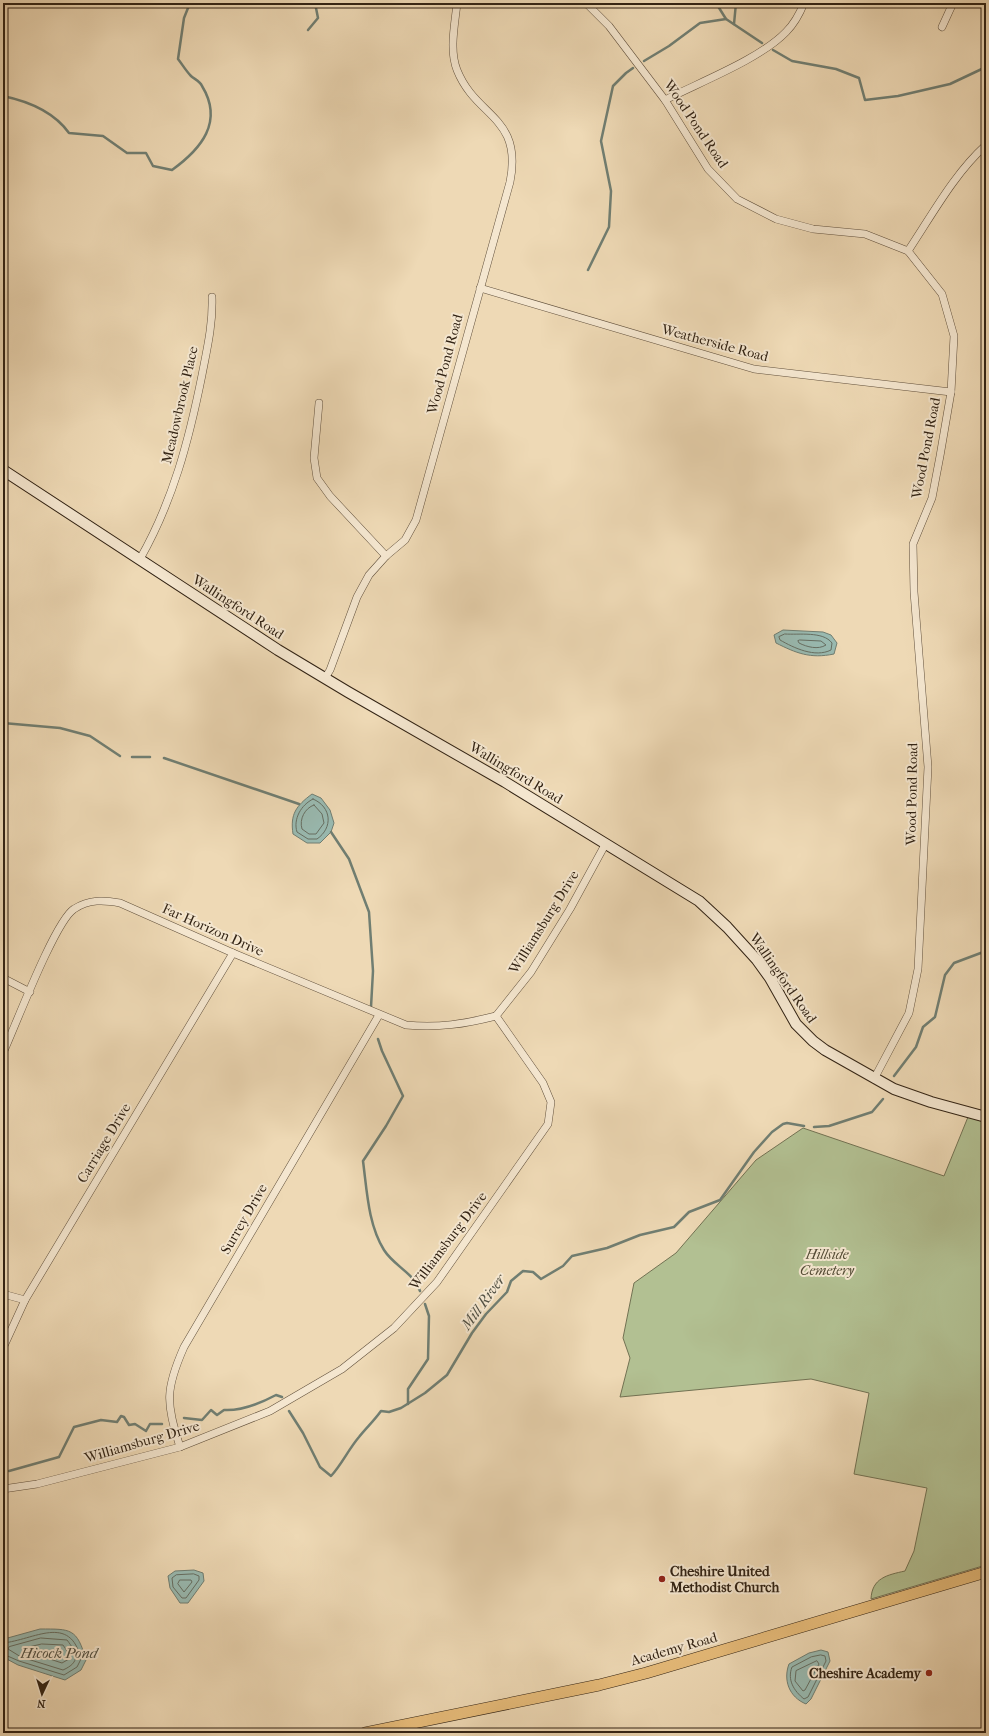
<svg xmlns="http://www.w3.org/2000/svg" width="989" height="1736" font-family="'IM FELL French Canon',serif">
	<rect width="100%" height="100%" fill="#eed9b5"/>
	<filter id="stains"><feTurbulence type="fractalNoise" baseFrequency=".005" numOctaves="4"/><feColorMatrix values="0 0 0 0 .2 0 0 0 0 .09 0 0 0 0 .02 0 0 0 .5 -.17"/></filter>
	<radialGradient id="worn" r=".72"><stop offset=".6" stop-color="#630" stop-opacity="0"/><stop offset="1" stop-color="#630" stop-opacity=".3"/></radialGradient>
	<!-- green -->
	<path fill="#b2c092" stroke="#727253" d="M968,1117l18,5v443l-115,34c1,-21 16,-24 34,-28l9,-20 13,-63 -73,-14 15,-81 -58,-14 -191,18 10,-39 -7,-20 11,-55 42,-30 80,-93 47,-32 141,48z"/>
	<!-- water -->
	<g fill="#99bab1" stroke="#707e72">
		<path d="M783,630l40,2 8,3 6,8 -3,11c-24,5 -38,-1 -58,-11l-2,-8z"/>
		<path d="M312,794l9,4 9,12 4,13 -3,9 -11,11h-13l-14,-9c-3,-20 3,-28 19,-40z"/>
		<polygon points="194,1570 203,1573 204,1581 188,1603 180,1603 170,1588 168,1576 175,1571"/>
		<path d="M40,1629c31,0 37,-1 46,31l-5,10 -16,10 -47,-15 -15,-8 1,-18z"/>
		<path d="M821,1650l7,2 2,9 -19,38 -5,5c-17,-7 -23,-24 -17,-40l20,-11z"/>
	</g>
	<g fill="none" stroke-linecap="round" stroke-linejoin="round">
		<!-- shore -->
		<g stroke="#666e62" stroke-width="1">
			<path d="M785,634c14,1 38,-3 47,9l-1,7c-16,8 -37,-2 -51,-10l-1,-3z"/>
			<path d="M800,640l21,1 5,4c-8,5 -19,2 -27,-2l-1,-2z"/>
			<path d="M313,799c19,8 20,29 4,40h-9l-11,-7c-4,-13 4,-27 16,-33z"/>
			<path d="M314,805l8,9 2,9 -8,11h-7l-7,-5c-3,-10 3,-21 12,-24z"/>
			<polygon points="194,1574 199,1576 199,1580 186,1598 182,1598 173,1587 172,1578 176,1575"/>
			<polygon points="180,1580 191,1580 192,1582 184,1592 178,1584"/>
			<path d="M41,1638l26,2c10,13 14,22 -4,30l-42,-13 -13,-8 1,-2z"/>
			<path d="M3,1643c31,-3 67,-30 78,16l-4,8 -13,8 -45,-14 -16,-7"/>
			<polygon points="42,1644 63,1645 67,1651 69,1659 62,1663 25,1651 26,1648"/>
			<path d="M821,1655l4,1 1,5 -18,36 -4,2c-10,-8 -17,-19 -12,-32l19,-10z"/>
			<polygon points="817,1661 819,1664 805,1690 803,1691 795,1681 796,1671"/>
		</g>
		<!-- stream -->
		<g stroke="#707e72" stroke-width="2.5">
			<polyline points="716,3 726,19 762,43"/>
			<polyline points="734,24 736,3"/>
			<polyline points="308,30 318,18 315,3"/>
			<polyline points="773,50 792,61 836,69 859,78 865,100 898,96 950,84 986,67"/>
			<polyline points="644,61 669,46 700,23 726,19"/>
			<path d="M3,96c24,5 51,16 66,37l34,3 24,17h19l7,13 19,4c29,-21 52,-48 30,-84 -2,-5 -8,-7 -11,-10 -5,-5 -9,-12 -13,-17l6,-41 6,-15"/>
			<polyline points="588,270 609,227 611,191 601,141 613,86 626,73 633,68"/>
			<polyline points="3,723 60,728 90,736 120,756"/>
			<polyline points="132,757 150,757"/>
			<polyline points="164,758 299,804"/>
			<polyline points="331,832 349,859 369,912 373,971 371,1007"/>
			<path d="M378,1039l4,12 21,45 -17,30 -23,35c4,30 5,63 21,89 10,16 30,23 36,41"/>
			<polyline points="894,1076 916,1047 923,1027 935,1017 945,975 954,963 986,951"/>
			<polyline points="814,1127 829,1126 872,1112 883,1099"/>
			<polyline points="408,1404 408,1389 428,1359 429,1316 425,1304"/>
			<path d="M289,1411l14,22 17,34 11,9c11,-12 17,-26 28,-39 8,-10 14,-15 22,-26l8,1 12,-4 24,-15 22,-18 25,-42 14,-19 21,-22 4,-11 12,-10 10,1 8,7 22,-13 9,-10 35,-8 33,-13 34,-8 15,-15 31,-12 34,-48 18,-20 11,-8 4,-1 17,3"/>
			<path d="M184,1418l18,2 9,-10 6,5 7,-5c17,1 37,-7 52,-15l6,2"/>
			<polyline points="9,1471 59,1457 74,1427 101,1420 117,1422 121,1416 124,1417 129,1425 135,1424 146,1431 150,1424 162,1424"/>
		</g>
		<defs>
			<g id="street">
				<polyline points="586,3 609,26 665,100 708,169 737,199 776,219 813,229 865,234 908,251 942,294 954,336 951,392 940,456 932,498 913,544 914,592 928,767 918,969 909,1013 874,1079"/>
				<polyline points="942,27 953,3"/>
				<path d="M665,100c35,-18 95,-41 121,-68 8,-8 14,-19 18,-29"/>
				<path d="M908,251c24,-36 46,-77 78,-106"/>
				<polyline points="480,288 754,369 951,392"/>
				<polyline points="319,403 314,458 317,478 330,496 386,556"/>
				<path d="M140,559c33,-58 49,-119 62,-184 5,-26 11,-51 10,-78"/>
				<path d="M325,678l5,-8 27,-73 12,-22 17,-19 19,-16 11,-20 94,-338c13,-66 -34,-64 -53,-112 -8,-20 -2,-46 0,-67"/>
				<polyline points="3,978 30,992"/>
				<polyline points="496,1016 531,972 570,909 606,843"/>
				<path d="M3,1053c12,-26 52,-132 71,-144 15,-10 30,-9 46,-6l113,50 173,72c33,3 58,-1 90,-9"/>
				<polyline points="3,1294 25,1300"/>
				<polyline points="3,1348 25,1300 233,953"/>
				<path d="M180,1447c-14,-45 -15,-57 4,-100l195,-332"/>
				<polyline points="3,1489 37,1484 180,1447 270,1411 342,1369 394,1328 437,1282 548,1124 551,1102 543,1083 496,1016"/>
			</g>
			<polyline id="secondary" points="3,470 278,650 348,692 505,782 699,901 727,927 757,960 770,978 796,1024 813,1041 825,1050 894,1089 931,1102 986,1117"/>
			<polyline id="primary" points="365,1733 599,1685 646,1673 986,1572"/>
		</defs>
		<!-- street casing -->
		<use href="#street" stroke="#61503c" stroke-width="8"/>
		<!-- secondary casing -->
		<use href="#secondary" stroke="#322314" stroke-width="12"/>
		<!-- primary casing -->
		<use href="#primary" stroke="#322314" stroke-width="12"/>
		<!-- street -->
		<use href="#street" stroke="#f4e6cf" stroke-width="7"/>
		<!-- secondary -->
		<use href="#secondary" stroke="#f4e6cf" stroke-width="10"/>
		<!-- primary -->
		<use href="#primary" stroke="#e7bc7a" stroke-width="11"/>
	</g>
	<!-- markers -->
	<g fill="#8f2418" stroke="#f4e6cf" stroke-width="1.5">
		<circle cx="662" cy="1579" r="4"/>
		<circle cx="929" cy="1673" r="4"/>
	</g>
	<g text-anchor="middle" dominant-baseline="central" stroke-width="4" stroke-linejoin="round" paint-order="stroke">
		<!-- street labels -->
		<g font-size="14" fill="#322314" stroke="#f4e6cf">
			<text transform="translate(696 124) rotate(56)">Wood Pond Road</text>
			<text transform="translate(715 343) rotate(15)">Weatherside Road</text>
			<text transform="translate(445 364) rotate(-75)">Wood Pond Road</text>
			<text transform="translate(180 405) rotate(-77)">Meadowbrook Place</text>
			<text transform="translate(926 448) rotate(-79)">Wood Pond Road</text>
			<text transform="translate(238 607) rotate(33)">Wallingford Road</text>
			<text transform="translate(516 773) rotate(31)">Wallingford Road</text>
			<text transform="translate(912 794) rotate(-89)">Wood Pond Road</text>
			<text transform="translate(544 922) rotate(-58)">Williamsburg Drive</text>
			<text transform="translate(213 930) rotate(24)">Far Horizon Drive</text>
			<text transform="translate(783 978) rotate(55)">Wallingford Road</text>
			<text transform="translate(104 1143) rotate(-59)">Carriage Drive</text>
			<text transform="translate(244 1219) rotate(-60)">Surrey Drive</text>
			<text transform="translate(448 1241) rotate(-53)">Williamsburg Drive</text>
			<text transform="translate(142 1442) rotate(-16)">Williamsburg Drive</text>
			<text transform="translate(674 1649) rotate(-16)">Academy Road</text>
		</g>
		<!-- park labels -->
		<g font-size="14" font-style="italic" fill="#524a34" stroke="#f4e6cf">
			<text x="827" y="1254">Hillside<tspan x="827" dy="16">Cemetery</tspan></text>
		</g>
		<!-- poi labels -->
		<g font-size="14" font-weight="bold" fill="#322314" stroke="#f4e6cf" text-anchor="start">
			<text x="670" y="1571">Cheshire United<tspan x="670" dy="16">Methodist Church</tspan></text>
			<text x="921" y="1673" text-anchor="end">Cheshire Academy</text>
		</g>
		<!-- water labels -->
		<g font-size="15" font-style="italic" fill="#515043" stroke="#f4e6cf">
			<text transform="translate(483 1302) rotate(-54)">Mill River</text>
			<text x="59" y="1653">Hicock Pond</text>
		</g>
	</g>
	<!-- margin -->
	<rect width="989" height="1736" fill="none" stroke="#eed9b5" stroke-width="16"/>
	<rect x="4" y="4" width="981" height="1728" fill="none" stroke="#322314" stroke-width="2"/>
	<rect x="8" y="8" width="973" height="1720" fill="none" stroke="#322314"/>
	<!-- north arrow -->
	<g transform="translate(42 1694) rotate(184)" stroke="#f4e6cf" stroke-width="3" paint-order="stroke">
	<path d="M0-3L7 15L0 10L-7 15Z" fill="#322314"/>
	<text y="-6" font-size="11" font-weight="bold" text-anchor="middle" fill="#322314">N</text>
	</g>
	<rect width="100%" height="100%" filter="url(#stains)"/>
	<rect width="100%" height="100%" fill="url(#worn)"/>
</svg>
